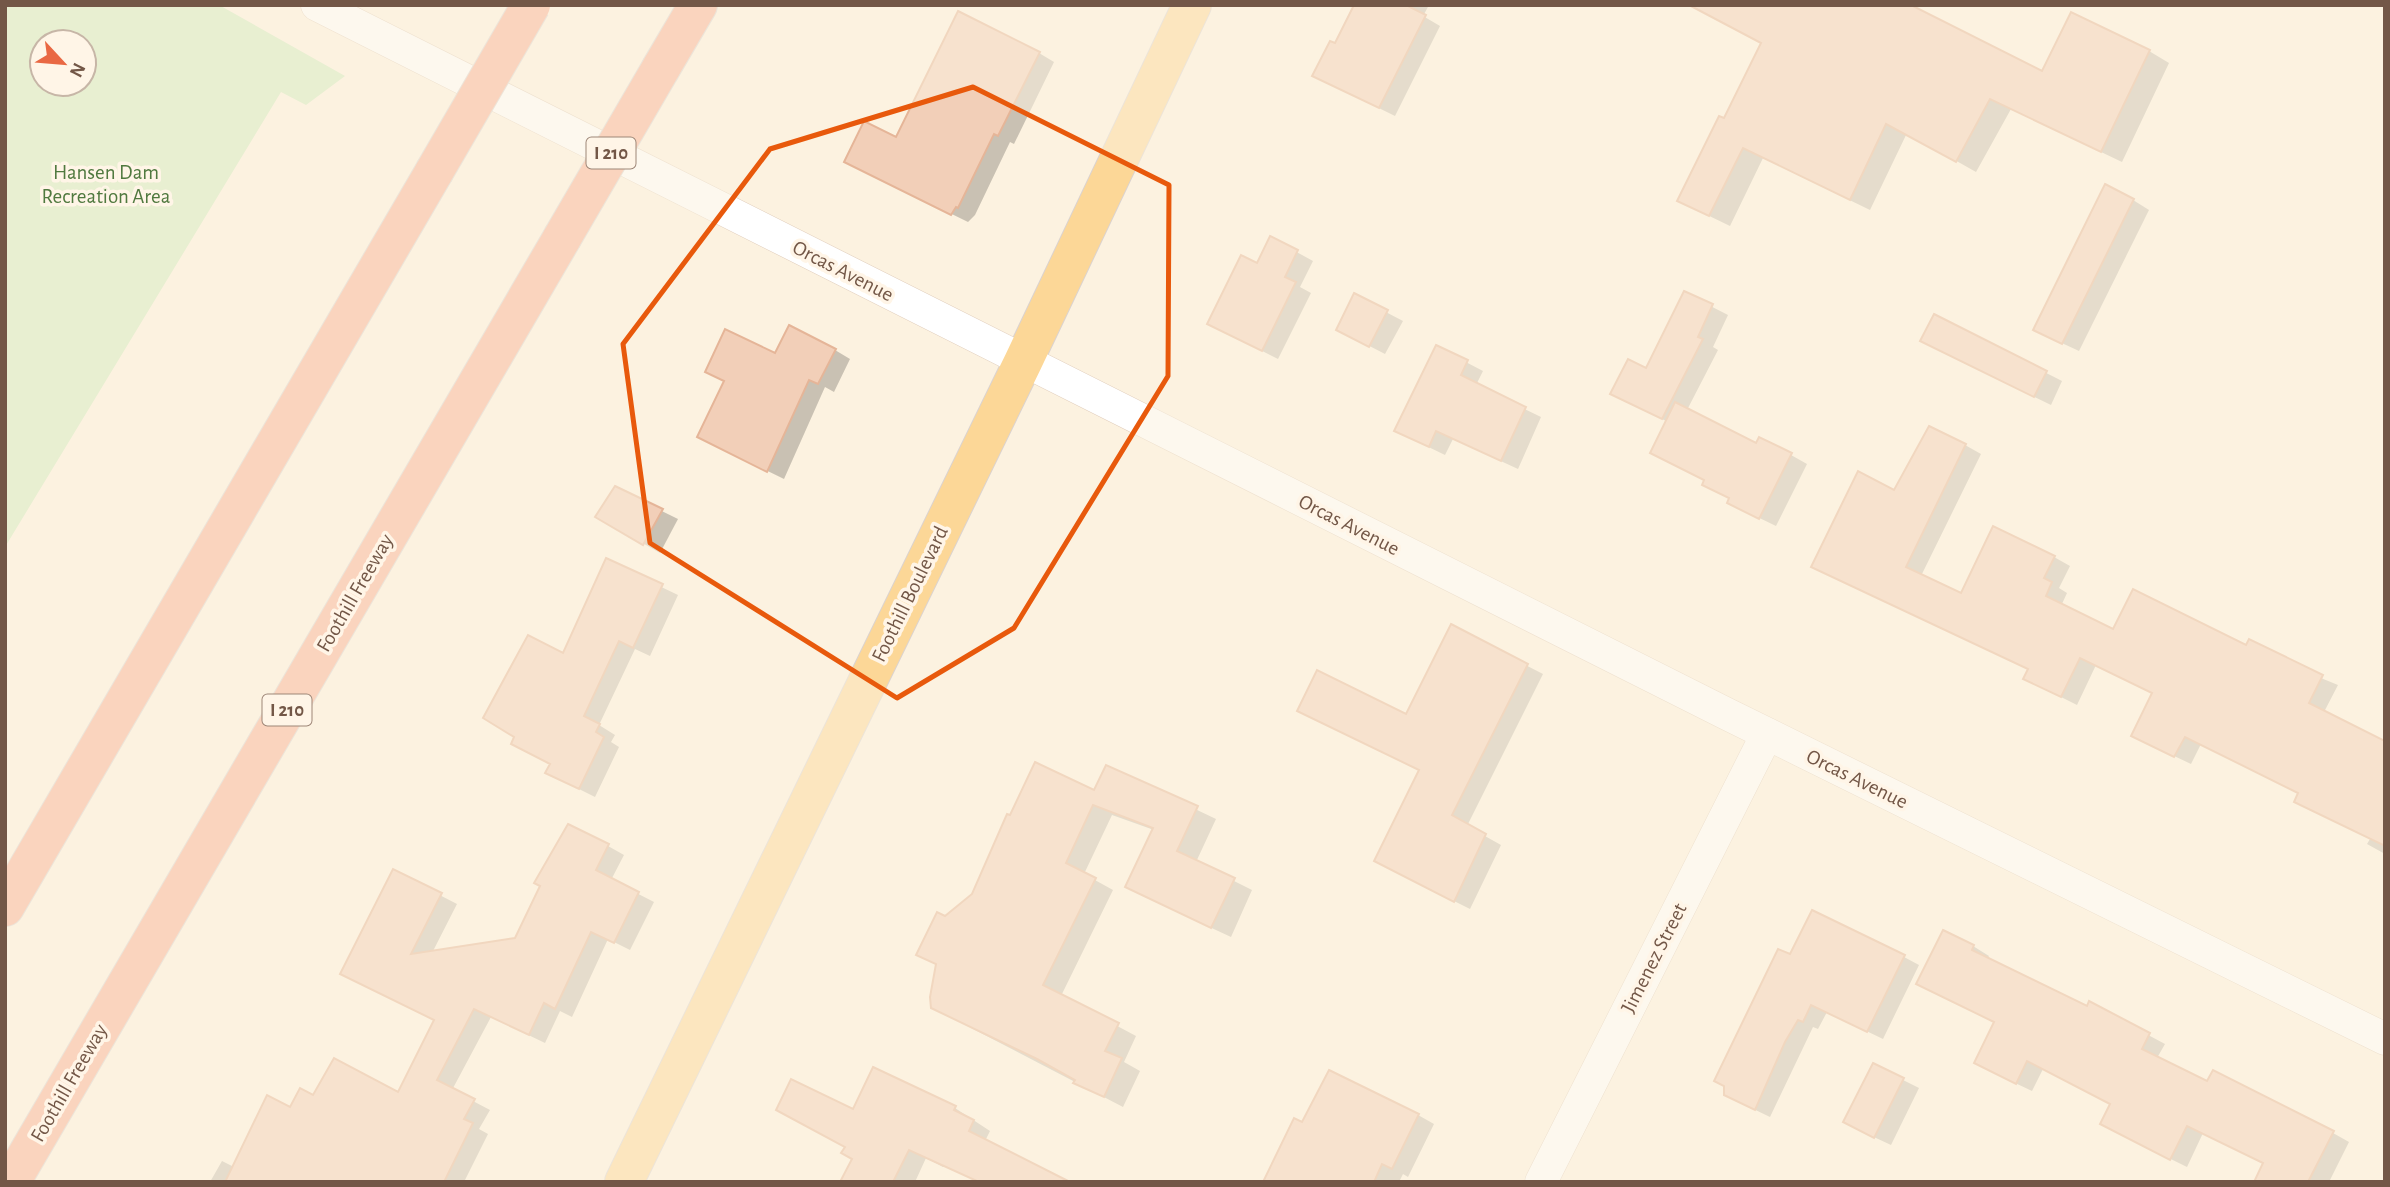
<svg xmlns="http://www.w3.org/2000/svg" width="2390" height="1187" font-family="'Alegreya Sans',sans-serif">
	<rect width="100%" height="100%" fill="#fcf2e0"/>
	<!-- green -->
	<path fill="#d0eabf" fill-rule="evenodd" d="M5,5h214l126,71 -39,29 -25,-13 -276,455zM42,42h42v42h-42z"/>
	<!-- shadow -->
	<g fill="#0003">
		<polygon points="1356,5 1429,5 1423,16 1440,26 1395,116 1330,84 1335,46"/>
		<polygon points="2149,51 2169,63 2122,162 2011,109 1976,172 1907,133 1870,210 1763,158 1730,226 1699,211 1725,120 2043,73"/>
		<polygon points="1039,53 1054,62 1014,144 1010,142 975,215 968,222 862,170 896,139"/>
		<polygon points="2133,200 2149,210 2079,351 2051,338"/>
		<polygon points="1271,238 1313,261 1300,287 1311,293 1278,359 1225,332"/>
		<polygon points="1685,293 1728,315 1713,347 1718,350 1687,410 1756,446 1791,455 1807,464 1776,526 1745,511 1706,480 1668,422 1628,402"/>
		<polygon points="1355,296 1403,321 1385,354 1354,338"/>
		<polygon points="1935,316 2062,381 2051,405 1938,350"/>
		<polygon points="1437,347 1483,371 1476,385 1541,417 1518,469 1453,439 1445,455 1412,439"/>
		<polygon points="835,350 850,359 834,392 825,387 784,479 715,445 726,382 775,355"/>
		<polygon points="1965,445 1981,454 1921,576 1961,596 2054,557 2070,566 2059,588 2067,593 2061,606 2114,632 2247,648 2338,685 2324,712 2385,743 2385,854 2367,844 2370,839 2300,793 2201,744 2191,764 2149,744 2154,694 2096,665 2077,705 2041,687 2030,669 1829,575 1894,493"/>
		<polygon points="615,488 678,519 660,553 597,517"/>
		<polygon points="607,561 678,595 650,656 635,649 599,725 615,735 611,742 619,747 595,797 563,781 552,764 564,655"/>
		<polygon points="1452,627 1543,674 1467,826 1501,845 1470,909 1392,870 1421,770"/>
		<polygon points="1107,767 1216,819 1196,862 1252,890 1231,937 1145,897 1127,886 1154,830 1112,815 1084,874 1113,890 1061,996 1136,1036 1124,1062 1140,1071 1123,1107 952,1018 946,918 1095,792"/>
		<polygon points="608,846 624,855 611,880 654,902 630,950 608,939 572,1017 560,1011 545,1043 491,1017 452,1090 490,1110 479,1129 488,1134 464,1182 210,1182 222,1161 234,1167 290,1109 314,1097 398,1094 436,1020 358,982 393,871 457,904 432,953 516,939"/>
		<polygon points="1973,946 1989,956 1987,959 2087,1008 2090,1004 2165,1044 2157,1058 2208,1084 2333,1133 2349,1142 2329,1182 2256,1182 2265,1164 2203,1133 2187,1167 2118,1133 2112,1104 2043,1069 2032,1091 1992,1072 1996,1022 1934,993"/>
		<polygon points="1791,957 1904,957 1919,965 1883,1039 1827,1012 1818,1029 1813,1027 1770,1117 1741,1103"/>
		<polygon points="1873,1065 1919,1088 1891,1145 1861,1131"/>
		<polygon points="955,1108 990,1131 985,1141 943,1167 926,1158 915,1182 849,1182 854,1159 847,1147 853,1111"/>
		<polygon points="1418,1115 1434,1124 1408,1177 1403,1174 1399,1182 1263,1182 1303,1125"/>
	</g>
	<!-- building -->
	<g fill="#f2cfb8" stroke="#e5b598" stroke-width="2">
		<polygon points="1354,5 1406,5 1426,15 1379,108 1312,76 1330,41 1335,43"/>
		<polygon points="1689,5 1911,5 2042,71 2071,12 2150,50 2101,152 1990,99 1956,162 1886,124 1850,200 1743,148 1709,216 1677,201 1719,116 1724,118 1761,43"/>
		<polygon points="958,11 1040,52 998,136 994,134 958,208 956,207 951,215 844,162 864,121 896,137"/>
		<polygon points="2105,184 2134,199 2062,344 2033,330"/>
		<polygon points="1270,236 1298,250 1285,277 1296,282 1262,351 1207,324 1241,255 1257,263"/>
		<polygon points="1684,291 1713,304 1698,337 1703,339 1662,419 1610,394 1628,359 1646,368"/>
		<polygon points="1354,293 1388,310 1369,347 1336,330"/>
		<polygon points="1934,314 2047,371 2034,397 1920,341"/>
		<polygon points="789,325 836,349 818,384 809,380 767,472 697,437 724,381 705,372 725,329 775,353"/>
		<polygon points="1436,345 1468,360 1461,375 1526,407 1501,461 1436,431 1429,447 1394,431"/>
		<polygon points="1675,402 1756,443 1759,437 1792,453 1759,519 1727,503 1729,498 1702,485 1704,480 1650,453"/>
		<polygon points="1929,426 1966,444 1906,567 1961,593 1993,526 2055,556 2044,578 2052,582 2046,596 2113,629 2133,589 2246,645 2249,639 2323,675 2309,703 2385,741 2385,846 2294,802 2298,793 2185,737 2174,757 2131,736 2152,693 2080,658 2061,697 2023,679 2028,669 1811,567 1858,471 1894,490"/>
		<polygon points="615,486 663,509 643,545 595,517"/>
		<polygon points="606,558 663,584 633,648 619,641 584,716 600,724 596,732 604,737 579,789 545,773 550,764 511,744 514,737 483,718 528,635 563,653"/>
		<polygon points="1451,624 1528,664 1452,815 1486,834 1454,902 1374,861 1419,770 1297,711 1317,670 1406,714"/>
		<polygon points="1035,762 1094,790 1106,765 1198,806 1177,851 1235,878 1211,928 1125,887 1153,828 1093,805 1066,863 1096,878 1043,985 1119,1023 1105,1051 1122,1058 1104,1097 1073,1083 1075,1080 1037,1059 931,1008 930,997 936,964 916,955 937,912 945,916 972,894 1007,814 1010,815"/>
		<polygon points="568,824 609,844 596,870 639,892 614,943 591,932 555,1009 544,1003 529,1035 474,1009 437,1080 475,1099 464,1119 473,1123 444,1182 225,1182 267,1095 290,1107 300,1088 313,1095 334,1058 398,1092 434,1020 340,974 393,869 442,893 411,954 515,938 540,886 534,883"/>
		<polygon points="1812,910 1905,955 1867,1032 1811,1005 1803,1022 1798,1020 1785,1042 1755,1110 1724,1095 1724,1086 1714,1081 1778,949 1790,954"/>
		<polygon points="1943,930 1974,945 1972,950 2087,1006 2089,1001 2150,1033 2142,1049 2207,1081 2213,1070 2334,1131 2308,1182 2254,1182 2263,1163 2187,1126 2170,1160 2100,1124 2110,1104 2027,1061 2016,1084 1974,1063 1994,1022 1916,984"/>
		<polygon points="1873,1063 1904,1078 1874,1138 1843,1122"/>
		<polygon points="873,1067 956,1106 954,1110 974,1120 969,1131 1070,1182 979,1182 909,1150 893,1182 840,1182 852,1159 841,1153 845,1147 776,1110 791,1079 853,1109"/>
		<polygon points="1329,1070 1419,1114 1392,1169 1382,1164 1374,1182 1263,1182 1294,1118 1302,1122"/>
	</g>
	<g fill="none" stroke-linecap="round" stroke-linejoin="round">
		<defs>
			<g id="minor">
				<polyline points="317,5 1727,714 2385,1039"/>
				<polyline points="1541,1182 1767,734"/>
			</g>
			<polyline id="primary" points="624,1182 1023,362 1192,5"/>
			<g id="motorway">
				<polyline points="661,68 698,5"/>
				<polyline points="5,907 434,172"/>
				<polyline points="11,1182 562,238"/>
			</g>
		</defs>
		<!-- minor casing -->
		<use href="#minor" stroke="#e0cdbc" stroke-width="33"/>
		<!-- primary casing -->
		<use href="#primary" stroke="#dbd3cf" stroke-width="40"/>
		<!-- motorway casing -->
		<use href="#motorway" stroke="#dbd3cf" stroke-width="40"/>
		<!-- minor -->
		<use href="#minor" stroke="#fff" stroke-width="32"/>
		<!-- primary -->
		<use href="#primary" stroke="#fcd797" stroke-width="38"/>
		<!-- motorway -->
		<use href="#motorway" stroke="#f8b096" stroke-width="38"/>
		<defs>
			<g id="motorway-bridge">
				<polyline points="434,172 531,5"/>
				<polyline points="562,238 661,68"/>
			</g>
		</defs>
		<!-- motorway-bridge casing -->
		<use href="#motorway-bridge" stroke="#dbd3cf" stroke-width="40" stroke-linecap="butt"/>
		<!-- motorway-bridge -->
		<use href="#motorway-bridge" stroke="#f8b096" stroke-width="38"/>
	</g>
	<!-- marked area -->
	<path d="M0 0H2390V1187H0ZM973,87l196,98 -1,191 -154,252 -117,70 -247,-155 -27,-199 147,-195z" fill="#fcf2e0" fill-opacity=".55" fill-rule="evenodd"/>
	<path fill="none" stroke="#e8590c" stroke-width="5" stroke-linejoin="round" d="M973,87l196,98 -1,191 -154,252 -117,70 -247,-155 -27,-199 147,-195z"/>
	<g text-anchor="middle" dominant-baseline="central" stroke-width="7" stroke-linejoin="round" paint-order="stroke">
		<!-- shield labels -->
		<g fill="#fff5e7" stroke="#9d8677" stroke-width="2">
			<rect x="586.5" y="137.5" width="49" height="31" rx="5"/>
			<rect x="262.5" y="694.5" width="49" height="31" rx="5"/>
		</g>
		<g font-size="19" font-weight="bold" fill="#735747">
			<text x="611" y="153">I 210</text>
			<text x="287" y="710">I 210</text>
		</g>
		<!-- park labels -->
		<g font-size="21" fill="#50793f" stroke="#fff5e7">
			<text x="106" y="172">Hansen Dam<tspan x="106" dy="24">Recreation Area</tspan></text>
		</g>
		<!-- street labels -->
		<g font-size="21" fill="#735747" stroke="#fff5e7">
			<text transform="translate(843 271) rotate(27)">Orcas Avenue</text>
			<text transform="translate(1349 525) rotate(27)">Orcas Avenue</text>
			<text transform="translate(355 593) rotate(-60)">Foothill Freeway</text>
			<text transform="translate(910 594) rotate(-64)">Foothill Boulevard</text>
			<text transform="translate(1857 779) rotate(26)">Orcas Avenue</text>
			<text transform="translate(1654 958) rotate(-63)">Jimenez Street</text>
			<text transform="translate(69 1083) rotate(-60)">Foothill Freeway</text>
		</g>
	</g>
	<!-- border -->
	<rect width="2390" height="1187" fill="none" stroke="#735747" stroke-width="14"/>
	<!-- north arrow -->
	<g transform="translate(63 63) rotate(116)"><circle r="33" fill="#fff5e7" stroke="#c7b6a7" stroke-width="2"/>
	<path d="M0-5L12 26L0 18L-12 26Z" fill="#e96843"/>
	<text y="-10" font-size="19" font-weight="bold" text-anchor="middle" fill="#735747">N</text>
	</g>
</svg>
